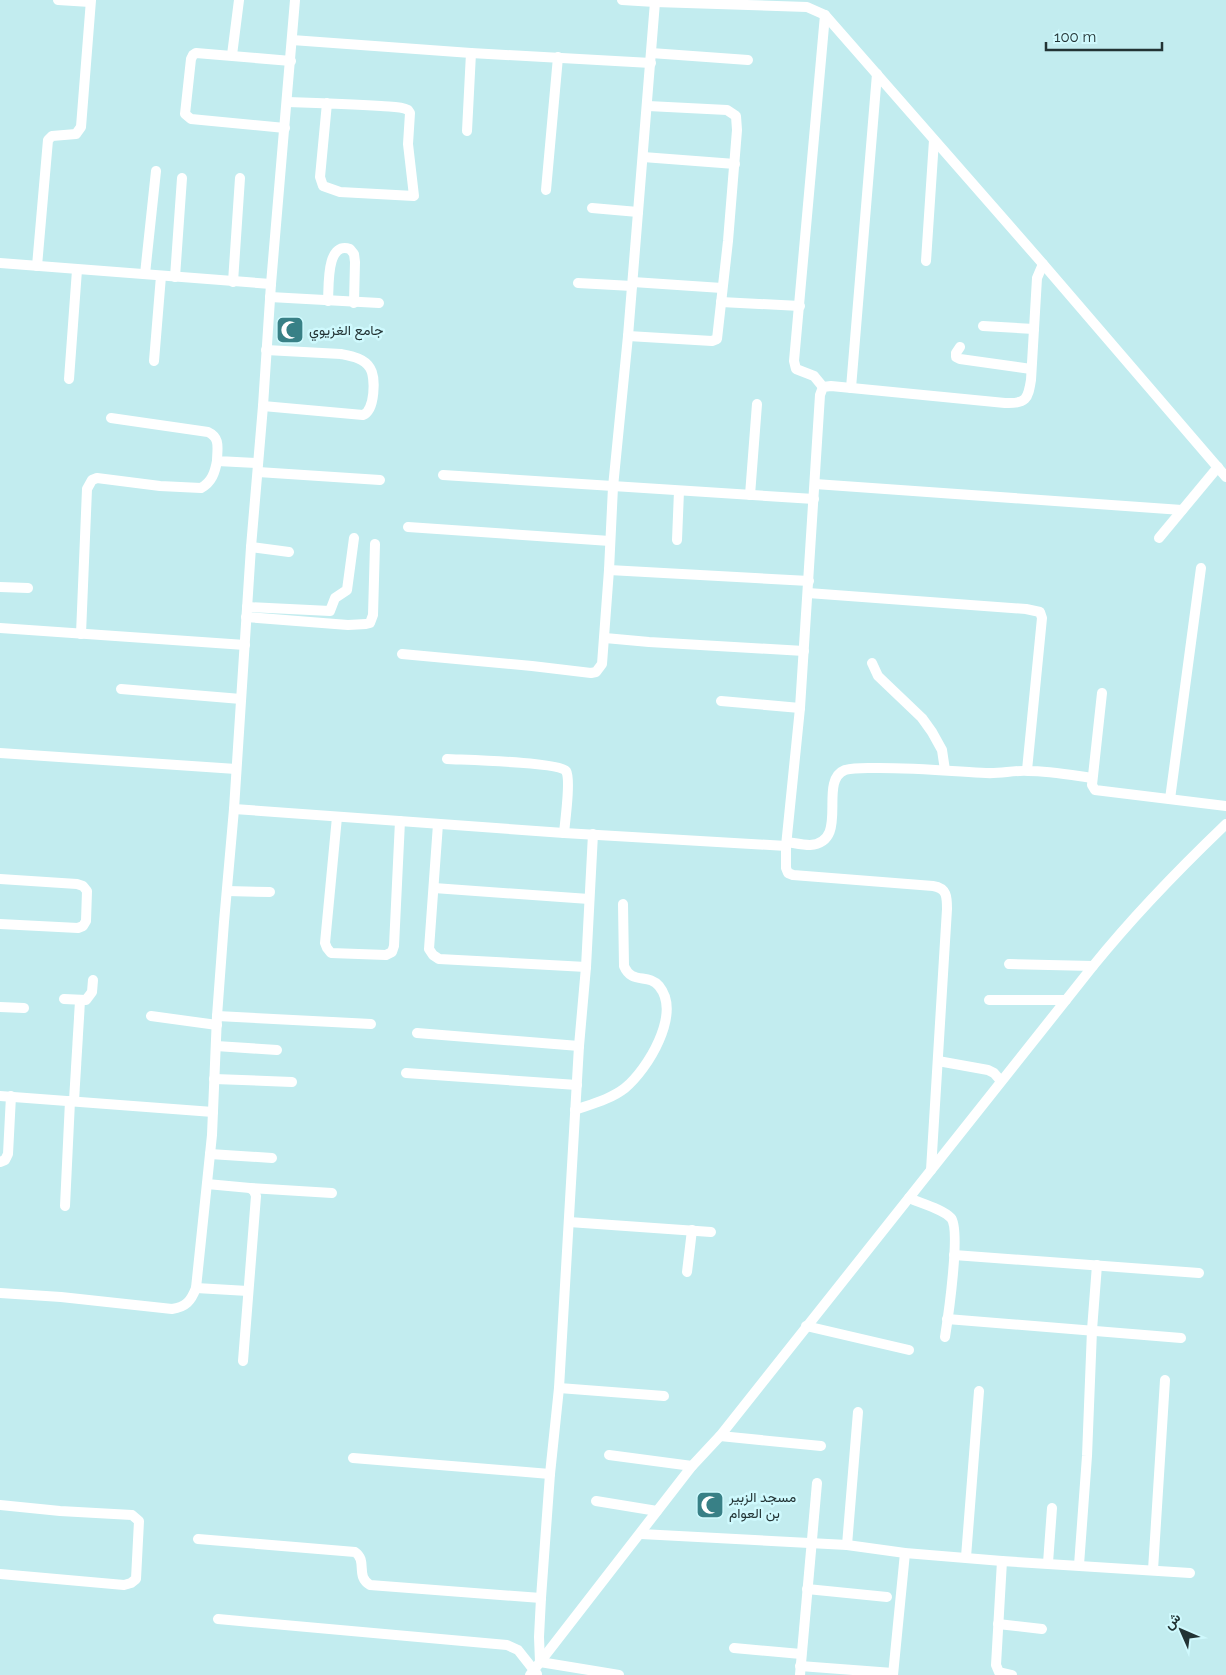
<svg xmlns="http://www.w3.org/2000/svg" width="1226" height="1675" font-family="Raleway,Vazirmatn,sans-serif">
	<rect width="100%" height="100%" fill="#c2ecef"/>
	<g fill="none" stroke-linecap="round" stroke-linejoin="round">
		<!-- minor -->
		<g stroke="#fff" stroke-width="10">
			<polyline points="58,0 90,2"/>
			<polyline points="655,2 807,7 825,15 1043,264 1226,477"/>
			<polyline points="292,40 471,53 651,63"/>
			<polyline points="651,53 748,60"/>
			<polyline points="232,55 239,0"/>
			<path d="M287,102c32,1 63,2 94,4 9,1 19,0 27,4l2,3 -2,31 6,52 -74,-4 -17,-6 -3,-9 7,-74"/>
			<polyline points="285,128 191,119 185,114 191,59 193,55 196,53 291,61"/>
			<polyline points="467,131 471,53"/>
			<polyline points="643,157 735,164"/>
			<polyline points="546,190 558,57"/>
			<polyline points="592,208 638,212"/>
			<polyline points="926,261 934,140"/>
			<polyline points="0,263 271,284"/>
			<polyline points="37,266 48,140 52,136 76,134 81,127 91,0"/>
			<polyline points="145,274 156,171"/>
			<polyline points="175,277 182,178"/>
			<polyline points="233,282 240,178"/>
			<polyline points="633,282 722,288"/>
			<polyline points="578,283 632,286"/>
			<polyline points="270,297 379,303"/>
			<path d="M328,301c1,-15 -2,-60 22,-52l4,5 1,8 -1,41"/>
			<polyline points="721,302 800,306"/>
			<polyline points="983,326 1034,329"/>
			<polyline points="628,336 712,341 717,339 728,241 737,130 736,116 727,110 648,106"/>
			<polyline points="960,347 956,353 956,357 960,359 1031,369"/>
			<polyline points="154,361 161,276"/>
			<polyline points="69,379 77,270"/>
			<polyline points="823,387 814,376 796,369 794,361 825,15"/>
			<polyline points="851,388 877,74"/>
			<path d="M263,406l100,9c12,-4 13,-38 7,-47 -6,-10 -19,-12 -29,-14l-75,-4"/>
			<path d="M111,418l97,14c13,6 9,17 9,29l41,2"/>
			<polyline points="258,472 380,480"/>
			<polyline points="443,475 814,499"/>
			<polyline points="815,484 1182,510"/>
			<polyline points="750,495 757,404"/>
			<polyline points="408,527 610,541"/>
			<polyline points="1159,538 1218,467"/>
			<polyline points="677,540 679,491"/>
			<polyline points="251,547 289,552"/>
			<polyline points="609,570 809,581"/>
			<polyline points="0,587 28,588"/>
			<polyline points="808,593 1026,609 1040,612 1042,618 1027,770"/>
			<polyline points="247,607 330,611 335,598 347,590 354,538"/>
			<polyline points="246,617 348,625 366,624 370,623 373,615 375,544"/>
			<polyline points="0,628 245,645"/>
			<path d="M81,634l6,-145 5,-9 5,-2 63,8 41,2c11,-6 14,-16 16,-27"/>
			<polyline points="605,638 649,642 804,651"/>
			<polyline points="402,654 532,666 591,673 596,672 602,664 609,570 613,487 628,336 655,2 622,0"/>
			<polyline points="872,663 878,676 922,718 932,732 942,750 945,770"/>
			<polyline points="121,689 241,699"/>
			<polyline points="1102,693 1092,785 1095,790 1226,806"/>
			<polyline points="721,701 800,708"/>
			<polyline points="0,753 236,769"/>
			<path d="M447,759c17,1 112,3 119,12 5,8 -1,51 -2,62"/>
			<polyline points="1170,799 1201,568"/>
			<polyline points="234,809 564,833 786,846"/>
			<polyline points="337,817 325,943 327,948 331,953 386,955 392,952 394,946 400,821"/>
			<polyline points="438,824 429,949 433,955 439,959 586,967"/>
			<polyline points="593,834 586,967 579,1046 559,1388 550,1474 541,1598 539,1637 540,1662 619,1675"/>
			<path d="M787,842c7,1 16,3 23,3 41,-3 7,-64 35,-75 11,-3 23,-2 34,-2 36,0 72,3 107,5 14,1 28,-3 42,-2 21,0 43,4 64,7"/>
			<polyline points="0,879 77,884 83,886 87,891 86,921 83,926 78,928 0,924"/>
			<polyline points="434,888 589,899"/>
			<polyline points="227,891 270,892"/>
			<polyline points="1009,964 1093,966"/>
			<polyline points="64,999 86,1000 92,992 93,980"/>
			<polyline points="989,1000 1066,1000"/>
			<polyline points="0,1007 24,1008"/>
			<polyline points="151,1016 217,1025"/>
			<polyline points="217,1016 371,1024"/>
			<polyline points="417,1033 579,1046"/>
			<polyline points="216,1046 277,1050"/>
			<polyline points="938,1061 988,1070 994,1073 1001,1081"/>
			<polyline points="406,1073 577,1085"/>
			<polyline points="214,1079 292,1082"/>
			<polyline points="0,1096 213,1112"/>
			<polyline points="74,1101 80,1001"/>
			<path d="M575,1110c17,-6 36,-11 50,-22 22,-18 57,-74 34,-102 -11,-13 -27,-1 -35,-20l-1,-62"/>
			<polyline points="210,1154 272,1158"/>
			<polyline points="0,1162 5,1160 8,1154 11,1096"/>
			<path d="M931,1170l16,-261c0,-12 0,-21 -14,-23l-140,-11 -5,-2 -2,-5v-22l14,-138 20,-313 3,-8 8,-1 174,17c21,1 23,-4 26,-23l6,-102 6,-14"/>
			<polyline points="207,1184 250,1188 254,1191 256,1196 243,1361"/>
			<polyline points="250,1188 332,1193"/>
			<path d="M909,1198c11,5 34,11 42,20 10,11 -3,100 -6,119"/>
			<polyline points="65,1206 70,1101"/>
			<polyline points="569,1222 711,1232"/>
			<polyline points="954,1255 1199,1273"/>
			<polyline points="687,1272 692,1230"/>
			<polyline points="196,1288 248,1291"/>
			<path d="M0,1293l61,4 111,12c14,-2 19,-8 24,-21l16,-153 5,-119 7,-94 10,-113 17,-262 12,-141 8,-122 24,-284"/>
			<polyline points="947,1319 1181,1338"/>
			<polyline points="806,1326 909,1350"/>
			<polyline points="559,1388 664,1396"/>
			<polyline points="720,1436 821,1446"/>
			<polyline points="609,1455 692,1466"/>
			<polyline points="353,1458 550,1474"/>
			<polyline points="596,1501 657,1511"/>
			<polyline points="0,1505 60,1511 132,1515 139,1521 136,1579 131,1583 124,1585 0,1574"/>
			<polyline points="641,1534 847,1545 905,1553 1002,1561 1190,1573"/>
			<path d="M198,1539l157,13c13,9 0,24 15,33l171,13"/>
			<polyline points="847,1545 858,1412"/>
			<polyline points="966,1557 979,1391"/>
			<polyline points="1002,1561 996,1665 999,1672 1012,1675"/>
			<polyline points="1048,1563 1052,1508"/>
			<polyline points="1079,1565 1087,1456 1092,1330 1097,1265"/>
			<polyline points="1153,1570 1165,1380"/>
			<polyline points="807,1589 887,1597"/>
			<polyline points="218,1619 507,1645 518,1650 537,1674"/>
			<polyline points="998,1624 1042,1629"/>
			<polyline points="734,1648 801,1654"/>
			<polyline points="800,1666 893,1673"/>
			<path d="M530,1675l162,-209 28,-30 373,-470c41,-51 86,-97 133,-142"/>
			<polyline points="800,1675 817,1483"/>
			<polyline points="893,1675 905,1553"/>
		</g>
	</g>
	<!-- icons -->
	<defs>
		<symbol id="mosque-square" viewBox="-11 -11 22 22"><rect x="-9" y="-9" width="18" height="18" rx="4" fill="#388086" stroke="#cff9fd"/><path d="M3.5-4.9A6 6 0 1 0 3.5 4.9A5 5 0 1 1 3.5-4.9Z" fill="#fff"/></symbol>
	</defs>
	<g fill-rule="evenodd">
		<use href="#mosque-square" x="274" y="314" width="32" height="32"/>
		<use href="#mosque-square" x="694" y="1489" width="32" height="32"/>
	</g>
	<g text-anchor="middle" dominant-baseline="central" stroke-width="5" stroke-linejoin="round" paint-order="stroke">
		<!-- poi labels -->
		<g font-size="14" fill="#223334" stroke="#cff9fd" text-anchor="start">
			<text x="309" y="330">جامع الغزيوي</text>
			<text x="729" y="1497">مسجد الزبير<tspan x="729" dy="16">بن العوام</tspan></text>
		</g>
	</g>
	<!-- north arrow -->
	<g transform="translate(1181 1630) rotate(315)" stroke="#cff9fd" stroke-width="4" paint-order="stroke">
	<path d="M0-4L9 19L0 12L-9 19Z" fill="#223334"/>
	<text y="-8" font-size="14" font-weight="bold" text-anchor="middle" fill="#223334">ش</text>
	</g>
	<!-- scale -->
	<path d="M1046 42v8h116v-8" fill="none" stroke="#223334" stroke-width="2.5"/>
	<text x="1054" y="42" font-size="15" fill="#223334" stroke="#cff9fd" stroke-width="4" paint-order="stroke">100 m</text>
</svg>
